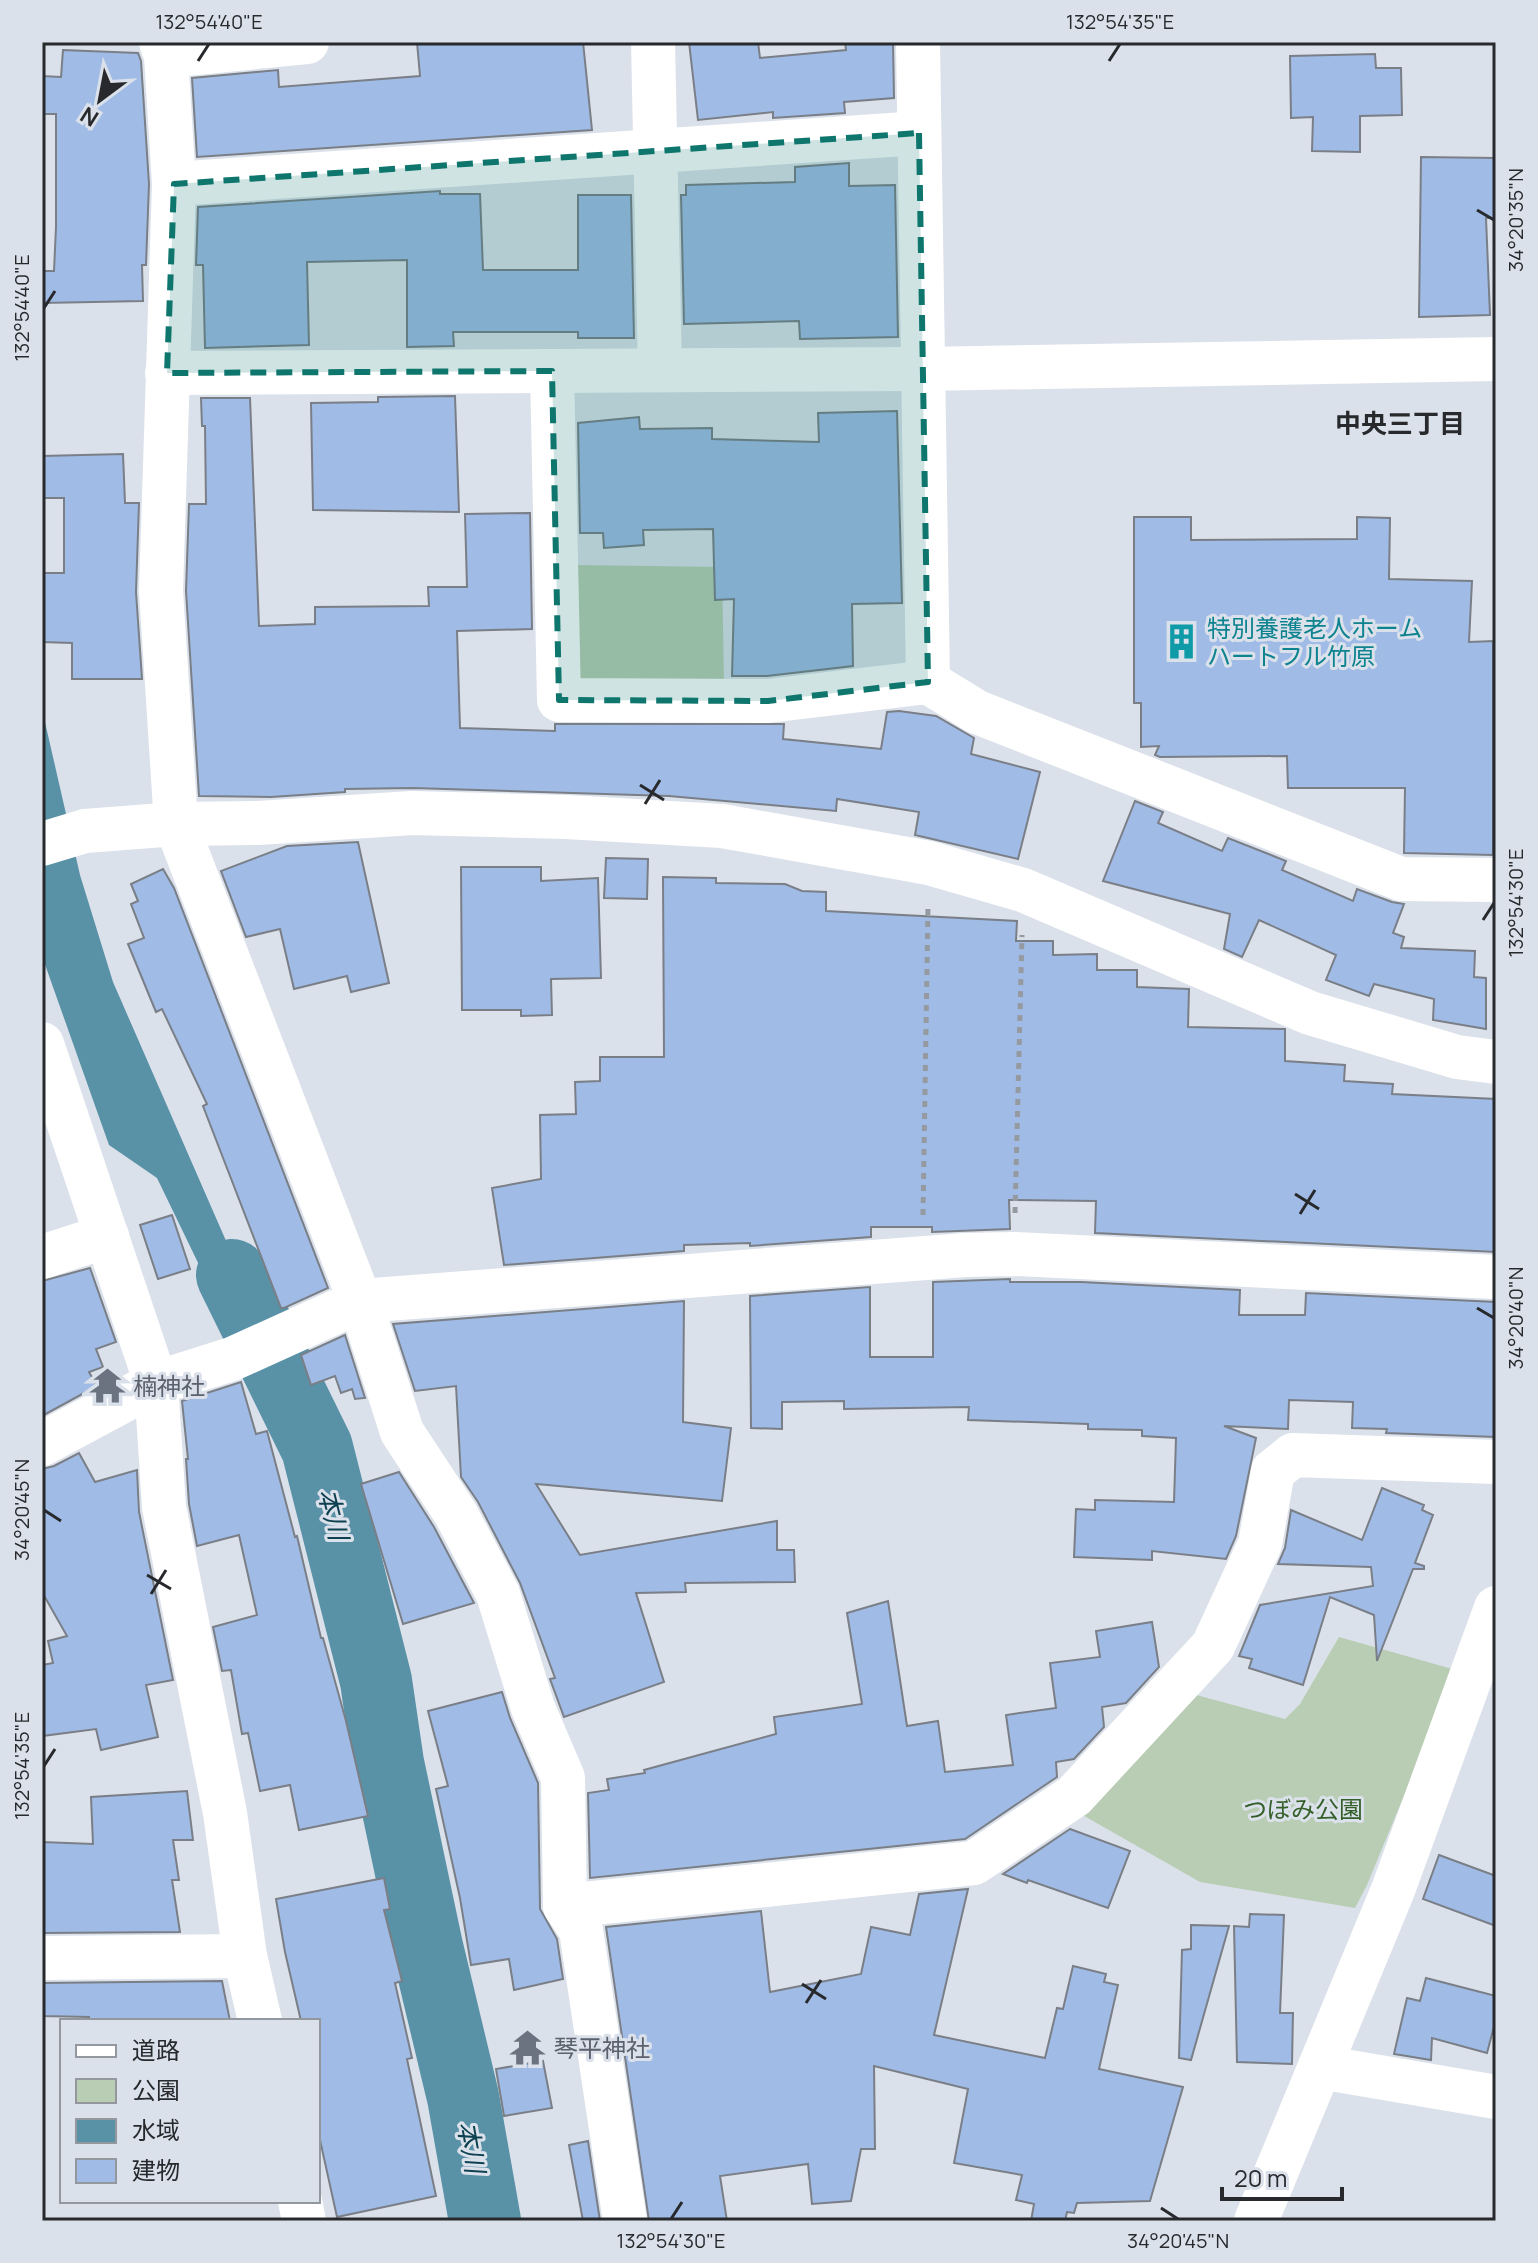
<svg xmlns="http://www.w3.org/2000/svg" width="1538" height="2263" font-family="Manrope,'Noto Sans JP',sans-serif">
	<rect width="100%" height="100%" fill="#dbe1ea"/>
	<!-- green -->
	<g fill="#b9cdb4">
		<polygon points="577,565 722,567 724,686 577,690"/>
		<polygon points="1339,1637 1456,1670 1367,1885 1355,1908 1200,1882 1079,1813 1189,1693 1285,1719 1300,1704"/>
	</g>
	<!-- water -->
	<polygon fill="#5991a7" points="42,709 80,875 113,982 261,1321 232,1333 157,1178 109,1145 42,956"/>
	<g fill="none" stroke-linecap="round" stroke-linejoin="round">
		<!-- river -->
		<polyline stroke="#5991a7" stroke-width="72" points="232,1275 317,1448 376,1681 388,1763 427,1947 463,2097 485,2221"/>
	</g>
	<!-- building -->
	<g fill="#a0bce6" stroke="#7a7f87" stroke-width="2">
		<polygon points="417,42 583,42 592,130 197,157 192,78 278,70 279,87 420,76"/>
		<polygon points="689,42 758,42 760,58 846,50 845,42 893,42 894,98 844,102 845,113 773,118 773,112 698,120"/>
		<polygon points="63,50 138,53 141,61 149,184 146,265 142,265 143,301 42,303 42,271 54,271 56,227 56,114 42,114 42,76 61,77"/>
		<polygon points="1375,54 1376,68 1401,68 1402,115 1360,116 1360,152 1312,151 1313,117 1291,118 1290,56"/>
		<polygon points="1421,157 1496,158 1496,218 1486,218 1490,315 1419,317"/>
		<polygon points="849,163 849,186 895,185 898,337 800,339 799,321 684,324 681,195 686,195 686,185 795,182 795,167"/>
		<polygon points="440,191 440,194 480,194 483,270 578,270 578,195 631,195 634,338 578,338 578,332 453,332 454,346 407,347 407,260 307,262 309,345 205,348 203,265 196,265 198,207"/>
		<polygon points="455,396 459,512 313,510 311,403 378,402 378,397"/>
		<polygon points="201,398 250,398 259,626 315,624 315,607 429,606 428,587 467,587 465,514 530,513 532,629 457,631 460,728 555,731 555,724 784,724 783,739 881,749 887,712 899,711 936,716 974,738 971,754 1040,772 1018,859 915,835 919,812 837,799 836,811 669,796 413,788 345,789 345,792 271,797 199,796 186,591 189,504 206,504 205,426 202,426"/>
		<polygon points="897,411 902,603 852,604 853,666 767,676 732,676 734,599 715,600 713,529 643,530 644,545 604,548 603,533 580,533 578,423 639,417 640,429 712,428 712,439 819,442 818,413"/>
		<polygon points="123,454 125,503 139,503 136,592 142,679 72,679 72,643 42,642 42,573 64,573 64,498 43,498 42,456"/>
		<polygon points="1134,517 1191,517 1191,540 1357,539 1357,517 1390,518 1389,579 1472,581 1469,642 1493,641 1493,855 1404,853 1405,788 1288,788 1287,756 1160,757 1155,755 1159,746 1141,747 1141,703 1134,703"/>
		<polygon points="1135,801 1163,812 1158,823 1222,851 1228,838 1286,861 1282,870 1353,901 1357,889 1392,902 1404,904 1393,933 1404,937 1401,948 1475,951 1474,977 1486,978 1486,1029 1433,1020 1434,999 1374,984 1369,996 1326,980 1336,955 1259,920 1242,957 1224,949 1230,914 1103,881"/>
		<polygon points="358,842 389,983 351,992 347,976 294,989 280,929 246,937 221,871 287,846"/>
		<polygon points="606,858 648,859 647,899 604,898"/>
		<polygon points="461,867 541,867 541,881 598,878 601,978 551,979 552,1015 521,1016 521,1010 462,1010"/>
		<polygon points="163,869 174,888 328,1288 284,1308 281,1308 203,1106 207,1104 162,1009 156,1012 128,944 144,938 131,904 138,901 131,884"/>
		<polygon points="663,877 716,878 716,883 785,884 802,891 826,892 826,911 1017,921 1016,941 1053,941 1053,955 1097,954 1097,970 1137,970 1137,987 1189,989 1188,1027 1285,1029 1285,1061 1345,1065 1344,1081 1393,1084 1392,1094 1496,1099 1496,1252 1095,1233 1096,1201 1009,1200 1010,1229 932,1232 932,1227 871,1227 871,1237 750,1246 750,1243 684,1245 684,1251 504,1265 492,1188 541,1179 540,1115 576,1114 575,1082 600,1081 600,1057 664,1057"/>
		<polygon points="172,1215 190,1269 158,1279 140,1225"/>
		<polygon points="90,1268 116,1342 96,1349 103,1367 89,1372 97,1386 42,1416 42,1281"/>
		<polygon points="1010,1279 1010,1282 1081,1282 1240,1290 1239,1315 1305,1315 1306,1293 1496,1302 1496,1437 1386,1433 1387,1429 1352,1428 1353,1402 1289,1400 1288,1429 1224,1426 1256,1438 1236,1536 1226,1559 1152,1551 1152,1560 1074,1557 1076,1509 1095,1510 1095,1500 1174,1502 1176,1438 1142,1436 1142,1430 1088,1429 1088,1424 968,1420 969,1407 844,1409 844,1401 782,1402 782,1429 751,1428 750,1296 870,1287 870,1357 933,1357 933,1282"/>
		<polygon points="684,1301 683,1422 731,1428 722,1501 536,1484 580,1555 777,1521 777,1550 794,1550 795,1582 685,1583 686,1592 636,1593 664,1682 564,1717 550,1679 555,1678 520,1583 478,1502 461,1477 456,1386 415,1391 393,1324"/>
		<polygon points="345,1335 365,1398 355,1399 352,1389 341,1393 335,1376 311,1385 301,1355"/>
		<polygon points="241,1382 256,1434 267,1431 295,1537 297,1536 321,1638 323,1638 346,1721 368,1816 299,1830 290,1785 260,1791 248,1733 242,1734 231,1670 222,1671 213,1627 257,1615 239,1535 197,1546 189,1504 186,1459 188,1459 182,1401"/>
		<polygon points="79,1453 95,1482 137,1470 139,1512 173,1680 146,1685 158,1737 101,1750 96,1729 42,1736 42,1665 53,1663 48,1641 67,1636 42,1592 42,1469 54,1466"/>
		<polygon points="399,1472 434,1527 474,1603 403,1624 361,1484"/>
		<polygon points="1382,1488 1424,1505 1422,1510 1433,1515 1415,1563 1424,1566 1424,1569 1413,1569 1377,1661 1374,1615 1330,1597 1303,1685 1249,1668 1252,1659 1239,1656 1260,1605 1373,1586 1371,1567 1278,1564 1285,1548 1291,1510 1362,1540"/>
		<polygon points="888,1601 907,1726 938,1721 945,1772 1013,1765 1006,1715 1056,1708 1050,1663 1100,1657 1096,1631 1152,1622 1159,1667 1126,1703 1102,1707 1104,1727 1074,1759 1056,1762 1057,1777 965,1839 590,1878 588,1793 609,1790 607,1779 645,1773 644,1770 776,1734 774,1717 862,1704 847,1613"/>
		<polygon points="502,1692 510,1718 538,1783 540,1909 557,1939 563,1979 514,1990 509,1959 471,1965 460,1898 436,1789 448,1786 428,1711"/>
		<polygon points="187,1791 193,1840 173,1840 179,1880 172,1880 180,1932 42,1933 42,1842 93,1844 91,1797"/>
		<polygon points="1070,1829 1130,1851 1108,1908 1028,1880 1027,1883 1003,1874"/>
		<polygon points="1439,1855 1496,1876 1496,1926 1423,1899"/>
		<polygon points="384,1878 390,1909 384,1910 402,1981 395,1983 412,2058 407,2059 436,2196 337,2217 318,2131 318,2021 301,2021 285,1952 276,1899"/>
		<polygon points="968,1889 934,2035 1045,2058 1057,2008 1063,2009 1073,1966 1106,1974 1104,1982 1118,1985 1099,2069 1183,2087 1150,2201 1077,2203 1074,2213 1067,2212 1065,2221 1031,2221 1034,2204 1016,2200 1022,2175 954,2163 968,2089 874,2066 875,2149 861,2149 851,2201 812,2204 808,2164 720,2176 727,2221 649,2221 606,1927 761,1911 770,1992 861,1974 871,1927 910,1935 919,1894"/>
		<polygon points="1250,1914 1284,1915 1280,2013 1293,2013 1292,2064 1237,2062 1234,1926 1249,1927"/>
		<polygon points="1191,1925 1229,1926 1191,2060 1179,2058 1182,1950 1191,1949"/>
		<polygon points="1426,1978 1496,1996 1496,2019 1487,2053 1432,2038 1431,2060 1394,2054 1407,1998 1420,2001"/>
		<polygon points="222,1981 230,2021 89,2021 89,2017 42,2016 42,1983"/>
		<polygon points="543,2061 552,2108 504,2116 496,2069"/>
		<polygon points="588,2141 600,2221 583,2221 569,2145"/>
	</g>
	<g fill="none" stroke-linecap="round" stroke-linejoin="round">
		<!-- path -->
		<g stroke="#959aa1" stroke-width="5" stroke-dasharray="6 6" stroke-linecap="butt">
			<polyline points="1015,1213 1022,935"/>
			<polyline points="923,1215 928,906"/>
		</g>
		<!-- minor -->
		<g stroke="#fff" stroke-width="44">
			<polyline points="161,42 166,56 174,184 161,591 176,824 360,1301 402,1432 456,1514 498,1594 533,1708 563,1778 565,1906 581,1930 625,2221"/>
			<polyline points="653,42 660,370"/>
			<polyline points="918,42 928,682"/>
			<polyline points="166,56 307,42"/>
			<polyline points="174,184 919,133"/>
			<polyline points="552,371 559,700 768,701 928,682 977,712 1401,879 1496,880"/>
			<polyline points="167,373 923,369 1496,359"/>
			<polyline points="42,844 85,831 176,824 258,823 412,813 566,817 722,826 929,863 1023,890 1310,1013 1457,1057 1496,1062"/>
			<polyline points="42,1044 156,1383 164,1507 225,1813 245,1956 260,2021"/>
			<polyline points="42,1257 107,1236"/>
			<polyline points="42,1444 156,1383 232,1359 360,1301 965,1255 1014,1254 1496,1277"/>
			<polyline points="565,1906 974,1863 1074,1796 1213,1646 1260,1544 1273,1471 1293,1455 1496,1462"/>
			<polyline points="42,1958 245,1956"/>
			<polyline points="1320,2067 1496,2097"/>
			<polyline points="300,2201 304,2221"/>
			<polyline points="1256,2221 1393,1890 1496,1608"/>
		</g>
	</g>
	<!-- marked area -->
	<path fill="#0f766e" fill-opacity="0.2" stroke="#0f766e" stroke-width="6" stroke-dasharray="16 10" stroke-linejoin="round" d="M919,133l9,549 -160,19 -209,-1 -7,-329 -385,2 7,-189z"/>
	<!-- ticks -->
	<path fill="none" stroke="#27292d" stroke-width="3" d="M198,61l11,-17M1109,61l11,-17M1477,210l17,10M44,308l11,-17M640,785l24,15M645,804l15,-24M1483,920l11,-17M1295,1194l24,15M1300,1214l15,-24M1477,1308l17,10M44,1510l17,11M147,1575l24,14M151,1594l15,-24M44,1766l11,-17M802,1984l24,15M806,2003l15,-23M1161,2208l17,11M671,2219l11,-17"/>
	<!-- icons -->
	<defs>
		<symbol id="building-bare" viewBox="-9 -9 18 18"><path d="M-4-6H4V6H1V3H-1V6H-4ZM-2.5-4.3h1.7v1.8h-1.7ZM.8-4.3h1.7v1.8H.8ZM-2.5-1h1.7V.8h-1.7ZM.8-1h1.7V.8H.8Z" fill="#0f9aa8" stroke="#dbe1ea" stroke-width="2.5" paint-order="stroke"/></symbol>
		<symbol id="temple-bare" viewBox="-9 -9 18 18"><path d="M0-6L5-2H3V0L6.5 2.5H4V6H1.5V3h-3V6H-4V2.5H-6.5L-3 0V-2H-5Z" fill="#6b7280" stroke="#dbe1ea" stroke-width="2.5" paint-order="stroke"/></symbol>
	</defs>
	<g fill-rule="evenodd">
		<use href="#building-bare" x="1156" y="616" width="51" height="51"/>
		<use href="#temple-bare" x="82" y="1360" width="51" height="51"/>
		<use href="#temple-bare" x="502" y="2022" width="51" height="51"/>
	</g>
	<g text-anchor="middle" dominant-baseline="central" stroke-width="6" stroke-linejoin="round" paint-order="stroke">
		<!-- culture labels -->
		<g font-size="24" fill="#0d838f" stroke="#dbe1ea" text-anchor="start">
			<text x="1207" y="627">特別養護老人ホーム<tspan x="1207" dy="28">ハートフル竹原</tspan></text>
		</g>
		<!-- worship labels -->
		<g font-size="24" fill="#5b616d" stroke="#dbe1ea" text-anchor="start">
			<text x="133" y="1385">楠神社</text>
			<text x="554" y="2047">琴平神社</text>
		</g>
		<!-- park labels -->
		<g font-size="24" fill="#345f28" stroke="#dbe1ea">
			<text x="1303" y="1808">つぼみ公園</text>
		</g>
		<!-- neighbourhood labels -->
		<g font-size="26" font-weight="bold" fill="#27292d" stroke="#dbe1ea">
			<text x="1400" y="423">中央三丁目</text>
		</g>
		<!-- water labels -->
		<g font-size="26" font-style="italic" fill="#0d4050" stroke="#dbe1ea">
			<text transform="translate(334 1514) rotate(76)">本川</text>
			<text transform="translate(472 2147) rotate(80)">本川</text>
		</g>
	</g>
	<!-- border -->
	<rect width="1538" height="2263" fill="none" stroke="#dbe1ea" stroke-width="88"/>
	<!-- legend -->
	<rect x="60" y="2019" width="260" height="184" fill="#dbe1ea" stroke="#93979e" stroke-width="2"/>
	<rect x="76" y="2045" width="40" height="12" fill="#ffffff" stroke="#93979e" stroke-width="2"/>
	<text x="132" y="2059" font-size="24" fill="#27292d">道路</text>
	<rect x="76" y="2079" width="40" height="24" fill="#b9cdb4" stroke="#93979e" stroke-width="2"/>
	<text x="132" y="2099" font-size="24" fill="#27292d">公園</text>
	<rect x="76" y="2119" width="40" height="24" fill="#5991a7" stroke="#93979e" stroke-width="2"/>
	<text x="132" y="2139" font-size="24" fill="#27292d">水域</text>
	<rect x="76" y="2159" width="40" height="24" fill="#a0bce6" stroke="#93979e" stroke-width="2"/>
	<text x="132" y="2179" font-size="24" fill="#27292d">建物</text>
	<!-- north arrow -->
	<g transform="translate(100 100) rotate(212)" stroke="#dbe1ea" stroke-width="6" paint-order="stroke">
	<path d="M0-6L14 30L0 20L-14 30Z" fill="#27292d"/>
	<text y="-12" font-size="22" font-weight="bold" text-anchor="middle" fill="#27292d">N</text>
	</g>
	<!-- scale -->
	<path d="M1222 2187v12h120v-12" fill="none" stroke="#27292d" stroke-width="4"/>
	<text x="1234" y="2187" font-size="24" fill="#27292d" stroke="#dbe1ea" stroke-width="6" paint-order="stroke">20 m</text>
	<rect x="44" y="44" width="1450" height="2175" fill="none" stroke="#27292d" stroke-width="3"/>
	<g font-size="20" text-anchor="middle" fill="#27292d">
		<text x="209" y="29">132°54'40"E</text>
		<text x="1120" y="29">132°54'35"E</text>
		<text transform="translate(1516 220) rotate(-90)" y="7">34°20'35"N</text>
		<text transform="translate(22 308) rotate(-90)" y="7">132°54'40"E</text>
		<text transform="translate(1516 903) rotate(-90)" y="7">132°54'30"E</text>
		<text transform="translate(1516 1318) rotate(-90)" y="7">34°20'40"N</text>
		<text transform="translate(22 1510) rotate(-90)" y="7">34°20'45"N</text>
		<text transform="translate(22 1766) rotate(-90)" y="7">132°54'35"E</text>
		<text x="671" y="2248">132°54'30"E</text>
		<text x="1178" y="2248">34°20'45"N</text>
	</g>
</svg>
